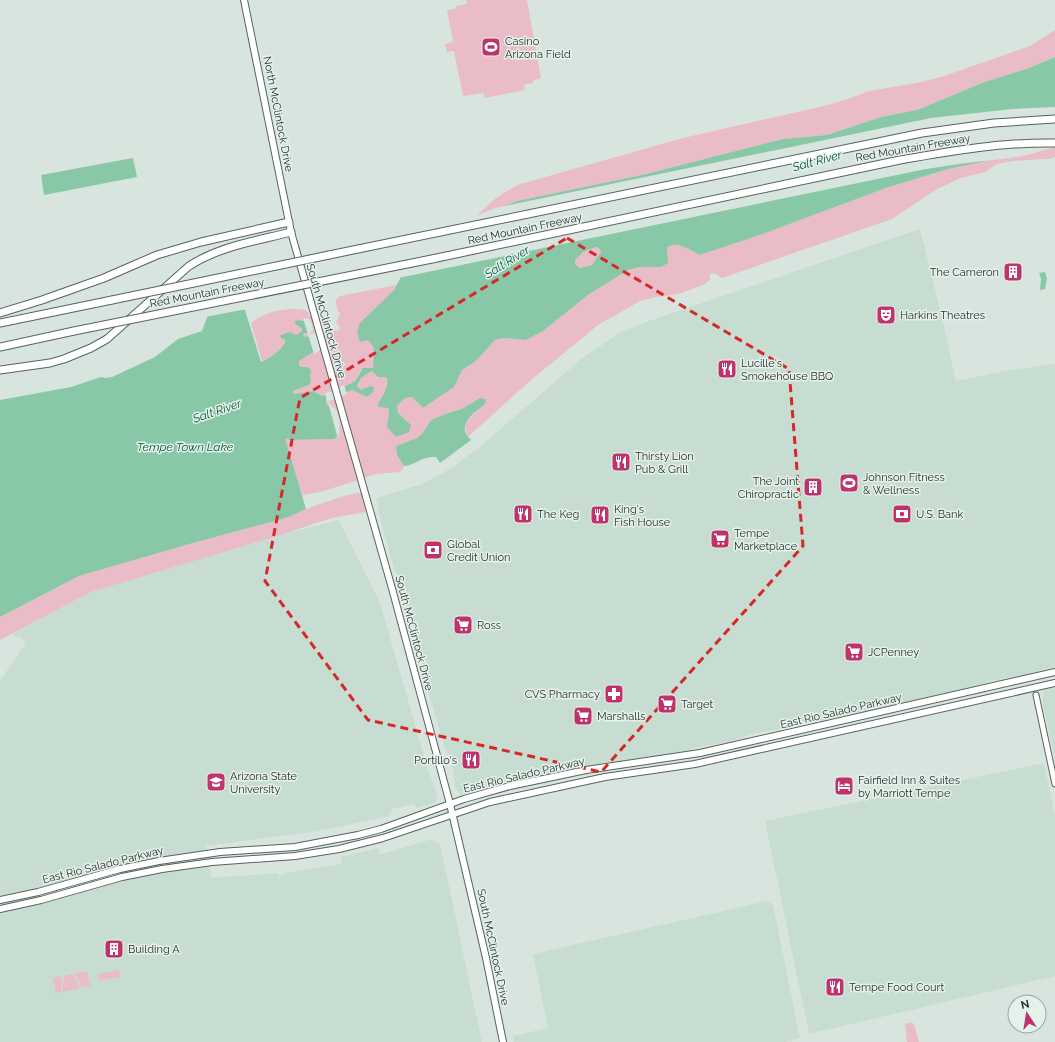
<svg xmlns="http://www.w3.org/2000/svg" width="1055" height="1042" font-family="Raleway,sans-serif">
	<rect width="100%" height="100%" fill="#d8e5de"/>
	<!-- built -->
	<g fill="#c8ddd1">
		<polygon points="920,229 942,318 956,381 1010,370 1055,364 1055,666 1020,676 1005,678 990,681 981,685 836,718 806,723 749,735 729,742 697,747 686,752 602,764 531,778 508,781 463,794 459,793 455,788 453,770 450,758 445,748 424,677 420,652 405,597 394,568 378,510 379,509 376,498 422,484 452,468 488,440 580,360 619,333 649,321"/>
		<polygon points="339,520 380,603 427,766 438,798 437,800 435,803 416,808 414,804 392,809 389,816 318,831 206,846 211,878 278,873 279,876 284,875 284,873 342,864 341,857 378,848 380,855 432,839 440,844 482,1042 0,1042 0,680 19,654 19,651 25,647 24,640 20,637 16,638 14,633 91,592 281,535"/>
		<polygon points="1055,687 1055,759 1042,700 1045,689"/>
		<polygon points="1044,763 1055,816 1055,976 809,1034 765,821"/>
		<polygon points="767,901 773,905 800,1038 784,1042 514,1042 513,1036 548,1028 533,954"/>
	</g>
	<!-- green -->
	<g fill="#eabcc8">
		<polygon points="466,0 527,0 541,78 533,80 533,83 524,85 525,90 485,98 484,93 463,96 454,51 447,52 445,44 453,42 447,10 455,9 456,6 467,4"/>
		<polygon points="1055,30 1055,57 1029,68 982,83 917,110 881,117 827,135 783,139 646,174 517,201 472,220 496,198 517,185 683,138 824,106 848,99 869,91 922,82 944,76 1030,46"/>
		<path d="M1055,145v12l-7,2 -36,2 -15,3 -12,8 -24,6 -24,11 -45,30 -170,59 -8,-5 -4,1v5l-5,5 -26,10 -23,3 -16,4 -42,24 -67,55 -63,57c-7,-20 1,-14 8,-26 2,-4 3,-9 4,-13l-18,11 -14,4 -17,7 -9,14 -5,4 -21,8 1,9 7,11 -2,4 -2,2 -24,2 -55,18 -19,3 -18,-58 6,3 44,-1 3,-2 -2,-25 -8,-7 -1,-5 26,-10 5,2 13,-6 -9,4 -4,-4 4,-8 11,-7 6,6h8c5,8 -5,20 -8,27v3l10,1 1,4 -2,15 24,-2 -13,-12 -1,-7 8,-8 7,-1 11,11 31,-21 8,-17 14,-9 19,-21 9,-2 22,2 17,-9 45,-36 40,-25 11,-3h22l7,-9 -1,-10c9,-9 24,3 33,7l60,-20 126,-47 62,-19 78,-16z"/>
		<polygon points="596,247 599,248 601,252 592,265 580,268 575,264 575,260 583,252"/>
		<path d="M396,285l-28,54 6,9 -1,20 -13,3 -5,10 -22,12 -11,3 -9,-5 -19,3 -1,-1v-2l15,-6 -1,-18h-6l-2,-3v-3l18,-11 -14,-14 1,-3h3l-1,-13 -11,3 2,3 4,2v4l-5,3 -14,4 3,1v3c-5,8 -14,14 -23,18l-11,-38c15,-12 36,-16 55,-13l16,23 17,-3 1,-2 -4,-6 4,-8 -3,-5 -1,-9 4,-4z"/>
		<polygon points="361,492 366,512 336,517 313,524 281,535 91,592 0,640 0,617 79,576 193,543 286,518 306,509 340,497"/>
		<polygon points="119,970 120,977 99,981 98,974"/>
		<polygon points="87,971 90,986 81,987 75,974"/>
		<polygon points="73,974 80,988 62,992 64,976"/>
		<polygon points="62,976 61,992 56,993 53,978"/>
		<polygon points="912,1022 915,1027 919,1042 907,1042 905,1024"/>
	</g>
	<!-- water -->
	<g fill="#89c8a7" fill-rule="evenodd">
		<path d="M1055,57v88l-29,8 -78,16 -62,19 -126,47 -60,20c-9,-4 -24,-16 -33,-7l1,10v5l-7,4h-22l-11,3 -40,25 -45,36 -17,9 -22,-2 -9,2 -19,21 -14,9 -8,17 -31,21 -11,-11 -7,1 -8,8 1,7 13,12 -2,7 -13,5 -9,-10 2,-15 -1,-4 -10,-1v-3c3,-7 13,-19 8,-27h-8l-6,-6 -11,7 -4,8 4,4 9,-4 4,1 -1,5 -6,5 -15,-7 -26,10c0,6 4,7 8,11 6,6 4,18 3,26l-3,2 -44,1 -5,-2 21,71 -20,9 -93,25 -114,33 -79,41v-217l71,-13 30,-10 4,1 7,-1 43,-20 23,-18 24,-8 6,-16 36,-8 17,55c9,-4 19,-11 24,-19v-3l-5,-3 1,-2 9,-3 6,3 5,-3 1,-3 -7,-5v-3l4,-1 3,1 4,-1 5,10 -4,3h-3l-1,3 2,1 9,-2 3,15 -18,11v3l2,3h6l4,3 -1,6 1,6 -2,3 -16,6v2l1,1 19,-3 9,5 11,-3 22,-12 8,-13h10l1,-20 -6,-8 -8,2 -3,-10 3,-9 34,-33 18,-34 60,-36 45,-19 129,-27 137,-35 44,-4 54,-18 36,-7 65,-27 47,-15zM596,247l3,1 2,4 -9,13 -12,3 -5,-4v-4l8,-8z"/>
		<polygon points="133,158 137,177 44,195 41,175"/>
		<polygon points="1045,272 1047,279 1045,289 1040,290 1041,278 1039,273"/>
		<path d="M480,398l6,1 -1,5c-11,9 -30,21 -14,36l-31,23 -4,-6c-14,-1 -20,8 -32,9l-7,-11 -1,-9 21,-8 5,-4 9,-14 17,-7 14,-4z"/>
	</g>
	<!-- pier -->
	<g fill="#d8e5de">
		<polygon points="1055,107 1055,147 1027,155 1010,158 959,164 926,169 398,278 411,254 471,218 495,208 931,118 1012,109"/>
		<polygon points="244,305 247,309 205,317 208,313"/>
		<polygon points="303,318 309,319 312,324 313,331 309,334 315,333 319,337 321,346 319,351 314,354"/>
		<polygon points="344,385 347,394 327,402 325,393 332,391"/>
		<polygon points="328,402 337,411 340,424 338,439"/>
	</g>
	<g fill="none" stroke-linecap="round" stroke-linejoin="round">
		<defs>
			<polyline id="minor" points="1036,695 1055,784"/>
			<g id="major">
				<polyline points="244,0 291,232 393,592 450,804 486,958 503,1042"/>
				<polyline points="0,900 38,892 120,869 159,861 220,852 295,847 358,835 381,829 464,799 510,786 586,770 700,753 1055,672"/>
				<polyline points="0,909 41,900 122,877 162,869 212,862 295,856 339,849 383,838 490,802 605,777 695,764 1055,683"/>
			</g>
			<g id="highway">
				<polyline points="329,255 922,133 994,123 1055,119"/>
				<path d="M432,259l468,-99c51,-9 103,-18 155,-17"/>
				<polyline points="0,313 42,300 104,278 157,255 201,242 289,222"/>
				<polyline points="0,323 112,300"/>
				<polyline points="0,347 74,331"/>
				<path d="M0,370l50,-7 14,-4 27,-11 16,-9 82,-73c31,-20 67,-25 102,-34"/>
			</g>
		</defs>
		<!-- minor casing -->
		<use href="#minor" stroke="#57635c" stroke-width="7"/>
		<!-- major casing -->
		<use href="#major" stroke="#57635c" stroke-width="8"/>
		<!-- highway casing -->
		<use href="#highway" stroke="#57635c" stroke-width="9"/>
		<!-- minor -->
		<use href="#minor" stroke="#fff" stroke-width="5"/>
		<!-- major -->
		<use href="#major" stroke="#fff" stroke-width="6"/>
		<!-- highway -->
		<use href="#highway" stroke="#fff" stroke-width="7"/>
		<defs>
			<g id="highway-bridge">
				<polyline points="112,300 329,255"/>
				<polyline points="74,331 432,259"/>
			</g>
		</defs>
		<!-- highway-bridge casing -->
		<use href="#highway-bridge" stroke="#57635c" stroke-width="9" stroke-linecap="butt"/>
		<!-- highway-bridge -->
		<use href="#highway-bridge" stroke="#fff" stroke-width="7"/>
	</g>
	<!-- marked area -->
	<path fill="none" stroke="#d62828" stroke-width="3" stroke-dasharray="8 5" stroke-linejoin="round" d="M567,238l222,131 14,177 -202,226 -233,-52 -103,-139 35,-183z"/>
	<!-- icons -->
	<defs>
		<symbol id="stadium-square" viewBox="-11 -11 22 22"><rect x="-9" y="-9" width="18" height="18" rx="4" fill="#be336b" stroke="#e5f2eb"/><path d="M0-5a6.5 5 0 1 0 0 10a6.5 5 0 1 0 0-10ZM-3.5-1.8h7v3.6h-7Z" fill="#fff"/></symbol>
		<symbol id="building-square" viewBox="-11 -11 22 22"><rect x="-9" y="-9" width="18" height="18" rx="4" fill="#be336b" stroke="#e5f2eb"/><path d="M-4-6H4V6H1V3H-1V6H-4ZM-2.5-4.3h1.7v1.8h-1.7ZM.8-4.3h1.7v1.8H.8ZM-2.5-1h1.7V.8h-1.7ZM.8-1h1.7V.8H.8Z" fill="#fff"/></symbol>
		<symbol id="theatre-square" viewBox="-11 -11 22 22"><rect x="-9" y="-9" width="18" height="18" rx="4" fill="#be336b" stroke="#e5f2eb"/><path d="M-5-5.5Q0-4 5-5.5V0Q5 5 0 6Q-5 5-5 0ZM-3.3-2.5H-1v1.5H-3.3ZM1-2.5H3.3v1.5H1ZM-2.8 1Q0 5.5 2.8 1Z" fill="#fff"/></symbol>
		<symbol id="restaurant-square" viewBox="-11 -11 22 22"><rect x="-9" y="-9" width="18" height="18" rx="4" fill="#be336b" stroke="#e5f2eb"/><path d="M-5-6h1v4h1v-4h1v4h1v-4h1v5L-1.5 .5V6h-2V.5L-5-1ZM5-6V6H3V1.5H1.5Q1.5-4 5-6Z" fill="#fff"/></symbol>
		<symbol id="bank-square" viewBox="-11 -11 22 22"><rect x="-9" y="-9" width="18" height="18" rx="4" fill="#be336b" stroke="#e5f2eb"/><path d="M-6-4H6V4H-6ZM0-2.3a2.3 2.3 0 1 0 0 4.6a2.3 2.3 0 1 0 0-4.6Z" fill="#fff"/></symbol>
		<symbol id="supermarket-square" viewBox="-11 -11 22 22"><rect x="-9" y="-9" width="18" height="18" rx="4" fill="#be336b" stroke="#e5f2eb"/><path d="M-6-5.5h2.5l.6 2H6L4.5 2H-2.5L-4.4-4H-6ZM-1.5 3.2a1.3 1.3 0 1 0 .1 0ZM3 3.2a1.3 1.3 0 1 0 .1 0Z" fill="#fff"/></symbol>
		<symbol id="pharmacy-square" viewBox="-11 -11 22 22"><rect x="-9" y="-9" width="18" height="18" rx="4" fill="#be336b" stroke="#e5f2eb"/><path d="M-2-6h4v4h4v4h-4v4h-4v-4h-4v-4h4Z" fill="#fff"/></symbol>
		<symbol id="university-square" viewBox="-11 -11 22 22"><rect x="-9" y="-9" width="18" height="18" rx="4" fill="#be336b" stroke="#e5f2eb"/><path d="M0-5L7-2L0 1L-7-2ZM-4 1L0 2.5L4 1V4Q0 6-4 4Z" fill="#fff"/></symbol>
		<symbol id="hotel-square" viewBox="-11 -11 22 22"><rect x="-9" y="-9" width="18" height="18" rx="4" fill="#be336b" stroke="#e5f2eb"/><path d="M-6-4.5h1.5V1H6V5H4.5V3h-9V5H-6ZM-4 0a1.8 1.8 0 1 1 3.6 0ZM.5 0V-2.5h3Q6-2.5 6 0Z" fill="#fff"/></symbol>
	</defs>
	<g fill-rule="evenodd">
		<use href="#stadium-square" x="480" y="36" width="22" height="22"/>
		<use href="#building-square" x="1002" y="261" width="22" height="22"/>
		<use href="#theatre-square" x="875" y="304" width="22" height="22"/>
		<use href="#restaurant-square" x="716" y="358" width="22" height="22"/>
		<use href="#restaurant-square" x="610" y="451" width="22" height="22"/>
		<use href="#stadium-square" x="838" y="472" width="22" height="22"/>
		<use href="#building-square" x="802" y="476" width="22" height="22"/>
		<use href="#restaurant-square" x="512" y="503" width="22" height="22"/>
		<use href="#bank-square" x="891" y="503" width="22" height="22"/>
		<use href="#restaurant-square" x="589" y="504" width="22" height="22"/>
		<use href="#supermarket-square" x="709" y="528" width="22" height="22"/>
		<use href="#bank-square" x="422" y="539" width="22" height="22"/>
		<use href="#supermarket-square" x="452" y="614" width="22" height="22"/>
		<use href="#supermarket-square" x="843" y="641" width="22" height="22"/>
		<use href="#pharmacy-square" x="603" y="683" width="22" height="22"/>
		<use href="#supermarket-square" x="656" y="693" width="22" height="22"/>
		<use href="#supermarket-square" x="572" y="705" width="22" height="22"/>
		<use href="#restaurant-square" x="460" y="749" width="22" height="22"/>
		<use href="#university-square" x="205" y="771" width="22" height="22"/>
		<use href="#hotel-square" x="833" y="775" width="22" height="22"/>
		<use href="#building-square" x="103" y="938" width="22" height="22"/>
		<use href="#restaurant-square" x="824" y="976" width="22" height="22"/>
	</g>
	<g text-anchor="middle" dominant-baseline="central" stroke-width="3" stroke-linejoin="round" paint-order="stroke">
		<!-- poi labels -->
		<g font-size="11" fill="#2b302d" stroke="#e5f2eb" text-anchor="start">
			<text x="505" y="41">Casino<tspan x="505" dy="13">Arizona Field</tspan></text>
			<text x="999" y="272" text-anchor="end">The Cameron</text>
			<text x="900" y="315">Harkins Theatres</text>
			<text x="741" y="363">Lucille's<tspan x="741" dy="13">Smokehouse BBQ</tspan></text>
			<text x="635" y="456">Thirsty Lion<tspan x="635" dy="13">Pub &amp; Grill</tspan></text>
			<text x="863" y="477">Johnson Fitness<tspan x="863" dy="13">&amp; Wellness</tspan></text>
			<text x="799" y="481" text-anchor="end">The Joint<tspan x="799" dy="13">Chiropractic</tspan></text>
			<text x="614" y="509">King's<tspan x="614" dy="13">Fish House</tspan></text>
			<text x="537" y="514">The Keg</text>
			<text x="916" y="514">U.S. Bank</text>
			<text x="734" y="533">Tempe<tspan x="734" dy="13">Marketplace</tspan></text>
			<text x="447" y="544">Global<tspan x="447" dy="13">Credit Union</tspan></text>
			<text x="477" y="625">Ross</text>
			<text x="868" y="652">JCPenney</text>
			<text x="600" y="694" text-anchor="end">CVS Pharmacy</text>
			<text x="681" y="704">Target</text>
			<text x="597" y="716">Marshalls</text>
			<text x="457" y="760" text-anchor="end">Portillo's</text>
			<text x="230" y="776">Arizona State<tspan x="230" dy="13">University</tspan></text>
			<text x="858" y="780">Fairfield Inn &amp; Suites<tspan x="858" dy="13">by Marriott Tempe</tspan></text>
			<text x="128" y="949">Building A</text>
			<text x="849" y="987">Tempe Food Court</text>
		</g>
		<!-- street labels -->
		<g font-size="11" fill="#2b302d" stroke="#e5f2eb">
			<text transform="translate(278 114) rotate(79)">North McClintock Drive</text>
			<text transform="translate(913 148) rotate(-10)">Red Mountain Freeway</text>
			<text transform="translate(525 229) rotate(-12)">Red Mountain Freeway</text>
			<text transform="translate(207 293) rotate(-11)">Red Mountain Freeway</text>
			<text transform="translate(326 321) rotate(74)">South McClintock Drive</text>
			<text transform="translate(414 633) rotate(75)">South McClintock Drive</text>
			<text transform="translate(841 711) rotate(-13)">East Rio Salado Parkway</text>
			<text transform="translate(524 775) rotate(-13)">East Rio Salado Parkway</text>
			<text transform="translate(103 865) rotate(-14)">East Rio Salado Parkway</text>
			<text transform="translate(493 947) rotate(78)">South McClintock Drive</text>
		</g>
		<!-- water labels -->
		<g font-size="12" font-style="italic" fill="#05583a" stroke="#e5f2eb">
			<text transform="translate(817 161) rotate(-15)">Salt River</text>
			<text transform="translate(507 262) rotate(-32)">Salt River</text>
			<text transform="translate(217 411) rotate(-19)">Salt River</text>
			<text x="185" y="447">Tempe Town Lake</text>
		</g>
	</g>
	<!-- north arrow -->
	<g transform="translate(1027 1014) rotate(348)"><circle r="19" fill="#e5f2eb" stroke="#9ba49f"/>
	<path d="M0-3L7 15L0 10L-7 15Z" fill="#be336b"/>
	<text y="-6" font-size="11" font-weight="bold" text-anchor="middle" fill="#2b302d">N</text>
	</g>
</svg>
